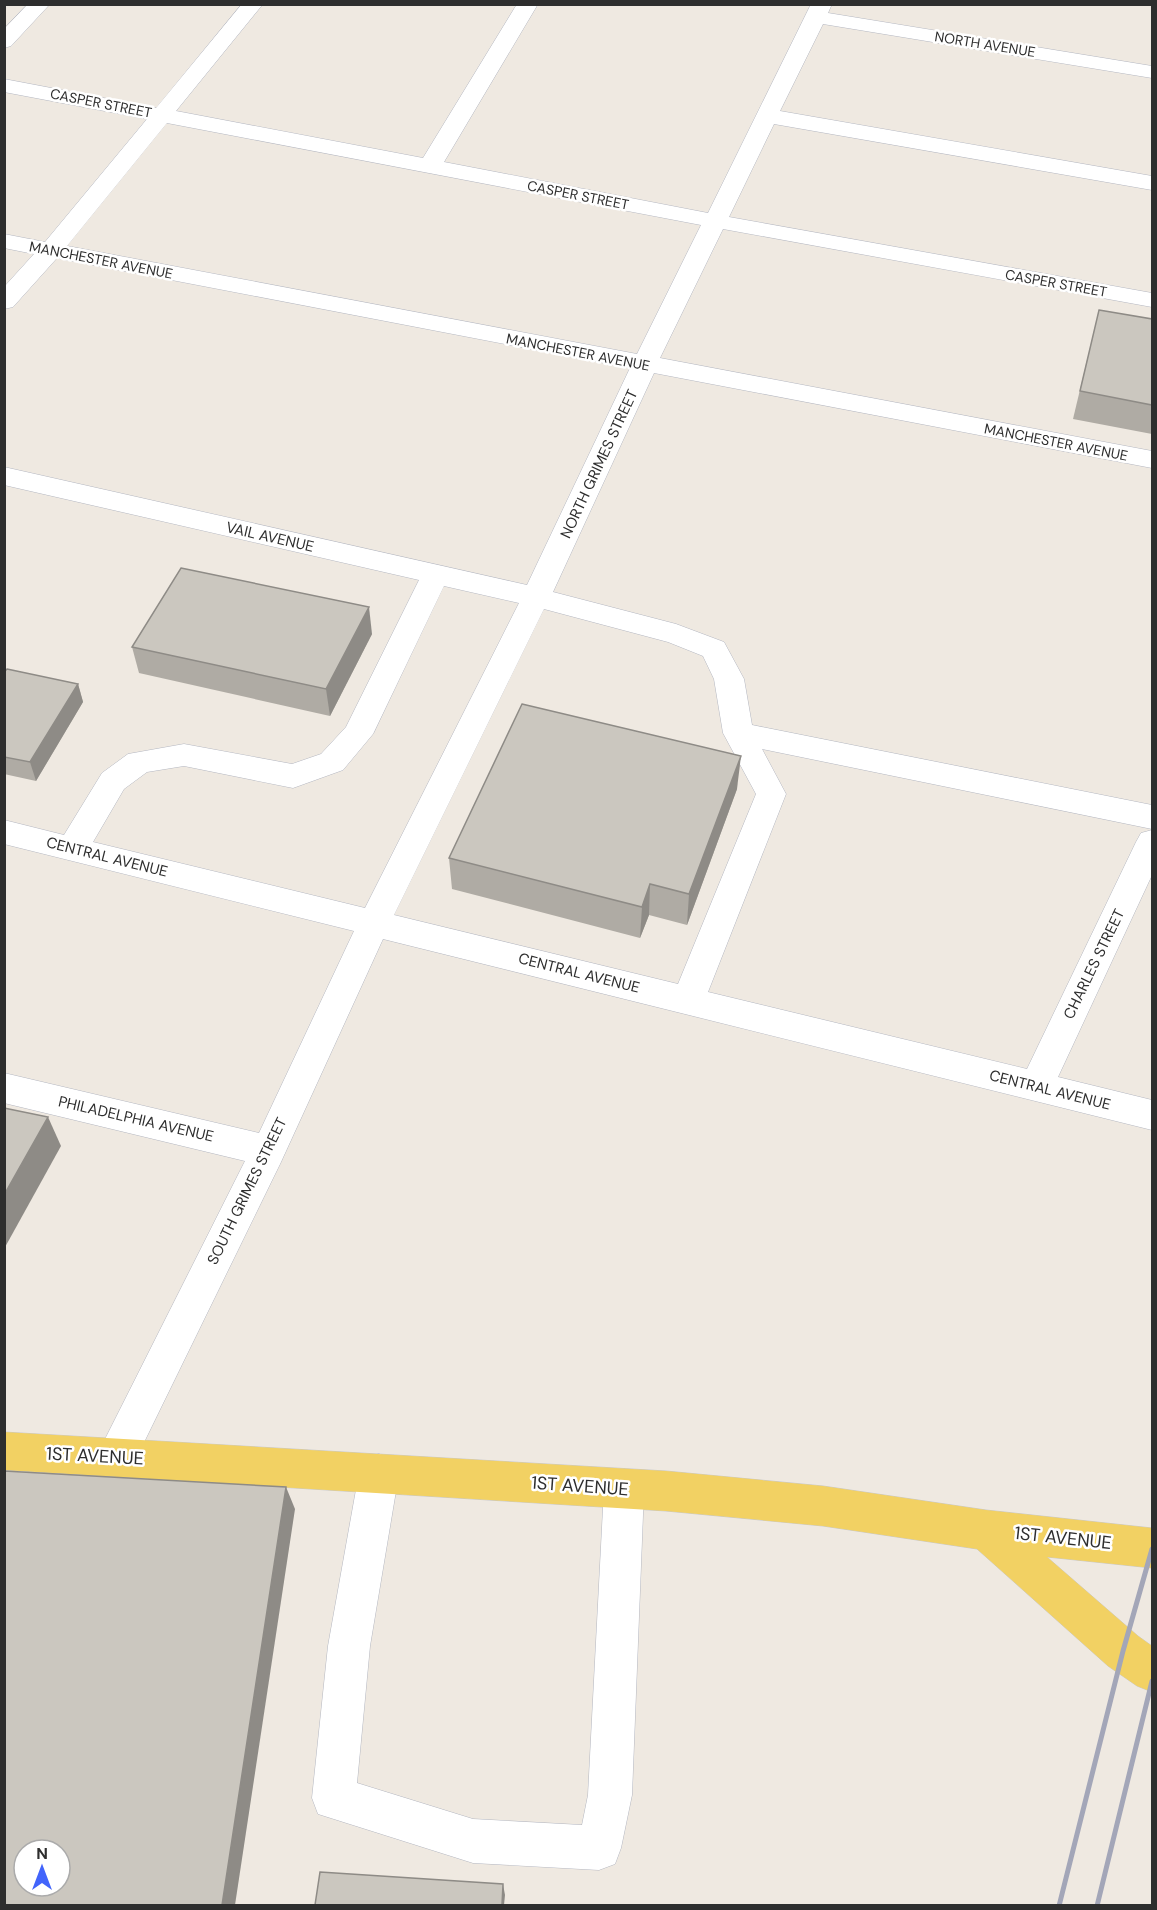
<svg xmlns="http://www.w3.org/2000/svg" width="1157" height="1910" font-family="'DM Sans',sans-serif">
	<rect width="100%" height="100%" fill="#efe9e1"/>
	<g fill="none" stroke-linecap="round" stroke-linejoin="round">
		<defs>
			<g id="minor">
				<polygon points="28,4 50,4 11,46 4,48 4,29"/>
				<path d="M242,4h21l-87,107 247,47 94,-154h21l-94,158 264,51 103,-209h21l-4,9 324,53v12l-329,-54 -43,87 372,65v14l-378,-66 -45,93 423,76v14l-429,-78 -63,129 492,93v17l-498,-95 -101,219 123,32 48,18 20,37 8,46 400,80v24l-390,-80 24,45 -78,198 319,77 109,-227 5,-9 11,-3v45l-94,202 94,23v30l-769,-191 -102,223 -151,309 -14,5 -14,-5 -6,-14 149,-296 -241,-58v-30l255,60 95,-202 -350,-87v-24l60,15 38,-62 26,-19 56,-10 108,20 29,-10 25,-27 73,-147 -415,-95v-18l523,118 103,-217 -573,-110 -44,49 -9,2v-22l30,-33 -30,-6v-14l41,8 102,-123 -143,-27v-13l152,29zM167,123l534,102 -64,129 -570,-108zM444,586l75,17 -154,305 -272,-66 31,-53 23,-17 37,-6 109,22 50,-18 30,-36zM544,609l124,33 35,14 11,23 9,54 33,61 -78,190 -284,-69z"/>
				<polygon points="379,1454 393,1459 399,1473 370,1646 357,1783 473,1819 582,1825 588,1795 604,1489 610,1475 624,1469 638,1475 644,1489 632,1795 621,1848 615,1864 599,1870 473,1863 318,1814 312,1798 328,1646 359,1473 365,1459"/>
			</g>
			<polygon id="major" points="4,1432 666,1471 823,1486 986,1510 1152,1528 1152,1568 1047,1557 1138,1636 1152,1646 1152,1692 1137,1686 1108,1666 977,1549 823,1526 666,1511 4,1470"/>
		</defs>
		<!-- minor casing -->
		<use href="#minor" stroke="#b4b7c1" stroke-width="1"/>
		<!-- major casing -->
		<use href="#major" stroke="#c9c9c9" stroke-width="1"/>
		<!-- minor -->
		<use href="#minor" fill="#fff" fill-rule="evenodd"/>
		<!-- major -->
		<use href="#major" fill="#f2d163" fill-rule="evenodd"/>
		<!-- rail -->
		<g stroke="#a3a6b8" stroke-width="5">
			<polyline points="1059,1906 1123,1651 1152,1549"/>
			<polyline points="1097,1906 1152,1681"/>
		</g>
	</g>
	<!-- wall -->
	<g fill="#afaba4">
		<polygon points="1099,310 1152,319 1152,434 1073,419"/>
		<polygon points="372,634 330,716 139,673 132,647"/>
		<polygon points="4,672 78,684 83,702 36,781 4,774"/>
		<polygon points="737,789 687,925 649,915 640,938 452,889 449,858"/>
	</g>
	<!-- shaded-wall -->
	<g fill="#8e8b86">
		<polygon points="369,607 372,634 330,716 326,689"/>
		<polygon points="78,684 83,702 36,781 30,762"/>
		<polygon points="741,756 737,789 687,925 689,894"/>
		<polygon points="650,884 649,915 640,938 642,907"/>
		<polygon points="48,1117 61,1146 4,1249 4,1195"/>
		<polygon points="286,1487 295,1509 235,1905 222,1905"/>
		<polygon points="503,1884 505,1895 504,1905 502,1905"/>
	</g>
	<!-- building -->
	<g fill="#cbc7bf" stroke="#8e8b86" stroke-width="1.5" fill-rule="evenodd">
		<polygon points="1099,310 1152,319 1152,405 1080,391"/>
		<polygon points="181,568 369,607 326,689 132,647"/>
		<polygon points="7,669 78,684 30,762 4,757 4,672"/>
		<polygon points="522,704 741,756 689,894 650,884 642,907 449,858"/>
		<polygon points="4,1108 48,1117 4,1195"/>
		<path d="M4,1471l282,16 -64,418h-218zM24,1850h36v36h-36z"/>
		<polygon points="320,1872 503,1884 502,1905 315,1905"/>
	</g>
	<g text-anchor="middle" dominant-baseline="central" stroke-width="5" stroke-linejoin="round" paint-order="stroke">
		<!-- far-street labels -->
		<g font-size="14" fill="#2e2e2e" stroke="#fff">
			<text transform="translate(985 44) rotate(9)">NORTH AVENUE</text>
			<text transform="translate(101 103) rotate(11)">CASPER STREET</text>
			<text transform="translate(578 195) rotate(11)">CASPER STREET</text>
			<text transform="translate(101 260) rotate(11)">MANCHESTER AVENUE</text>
			<text transform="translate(1056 283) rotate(10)">CASPER STREET</text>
			<text transform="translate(578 352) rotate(11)">MANCHESTER AVENUE</text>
			<text transform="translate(1056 442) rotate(11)">MANCHESTER AVENUE</text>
		</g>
		<!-- street labels -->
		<g font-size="15" fill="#2e2e2e" stroke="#fff">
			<text transform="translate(599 464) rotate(-65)">NORTH GRIMES STREET</text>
			<text transform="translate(270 537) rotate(13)">VAIL AVENUE</text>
			<text transform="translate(107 857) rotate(14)">CENTRAL AVENUE</text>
			<text transform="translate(1094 964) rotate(-64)">CHARLES STREET</text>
			<text transform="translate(579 973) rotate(14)">CENTRAL AVENUE</text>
			<text transform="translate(1050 1090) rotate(14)">CENTRAL AVENUE</text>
			<text transform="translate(136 1119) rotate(13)">PHILADELPHIA AVENUE</text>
			<text transform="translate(247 1191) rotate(-64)">SOUTH GRIMES STREET</text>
		</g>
		<!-- near-street labels -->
		<g font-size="18" fill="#2e2e2e" stroke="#fff">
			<text transform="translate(95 1456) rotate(3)">1ST AVENUE</text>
			<text transform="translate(580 1486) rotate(4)">1ST AVENUE</text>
			<text transform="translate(1063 1538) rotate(6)">1ST AVENUE</text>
		</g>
	</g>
	<!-- border -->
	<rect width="1157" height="1910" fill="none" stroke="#2e2e2e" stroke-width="12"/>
	<!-- north arrow -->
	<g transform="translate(42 1868)"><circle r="28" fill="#ffffff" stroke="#ababab" stroke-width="1.5"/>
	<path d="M0-4.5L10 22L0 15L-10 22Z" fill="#4264fb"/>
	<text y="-9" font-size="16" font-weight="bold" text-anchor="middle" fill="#2e2e2e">N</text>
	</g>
</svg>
